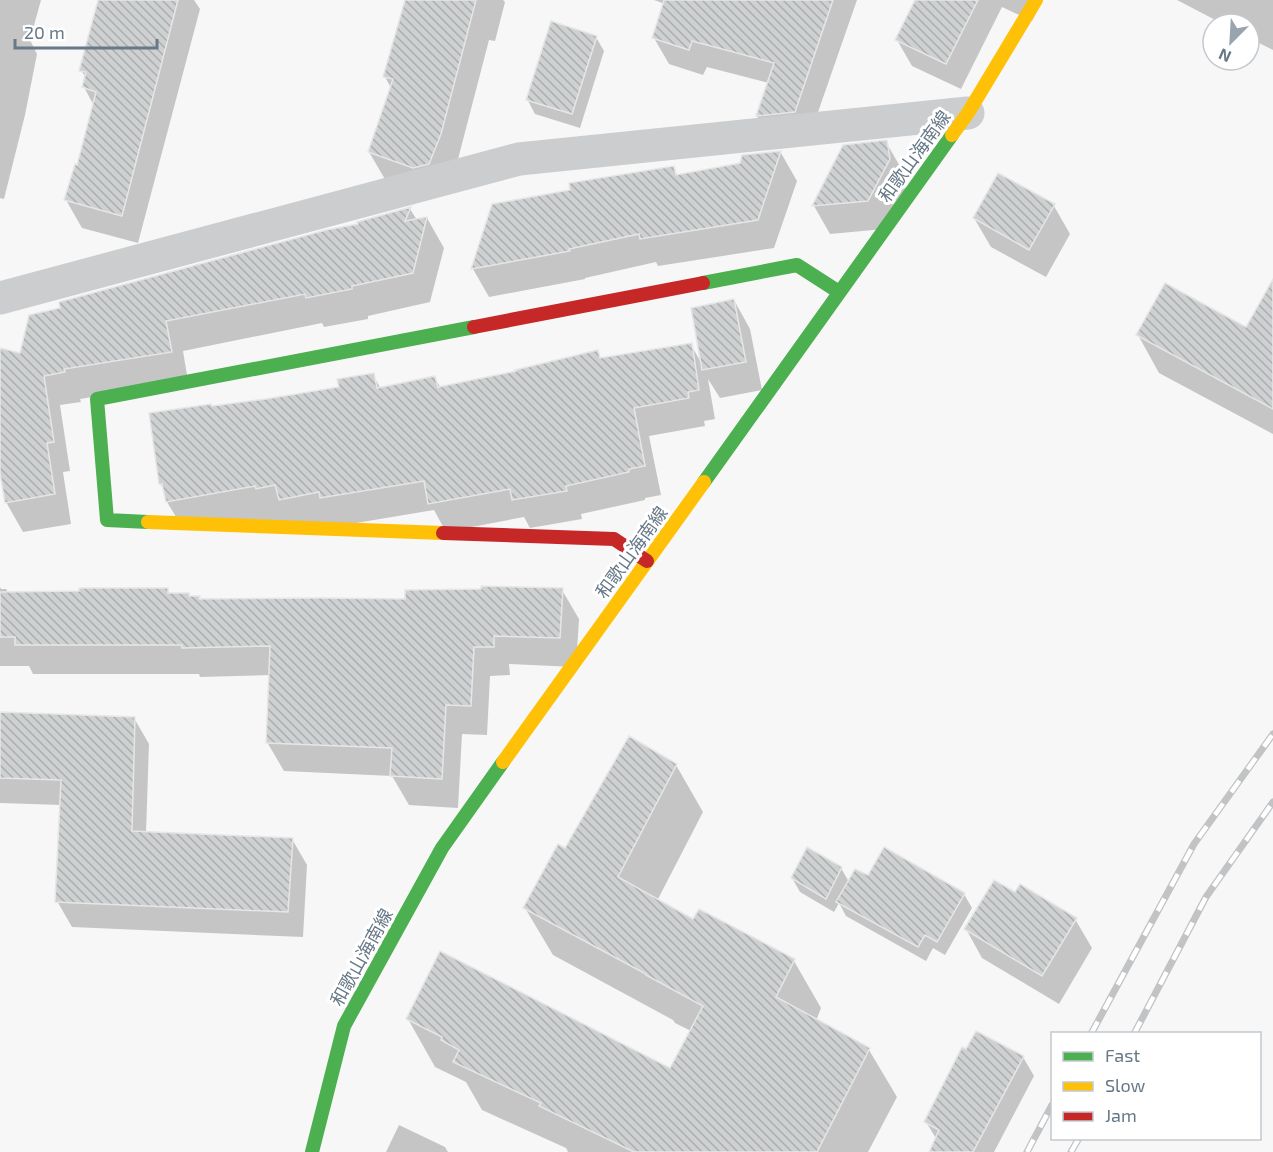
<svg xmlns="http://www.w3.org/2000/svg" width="1273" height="1152" font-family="'Exo 2','Noto Sans JP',sans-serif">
	<defs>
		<pattern id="building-back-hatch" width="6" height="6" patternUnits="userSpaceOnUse" patternTransform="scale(1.5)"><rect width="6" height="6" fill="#ced0d1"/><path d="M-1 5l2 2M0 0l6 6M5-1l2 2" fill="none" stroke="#abaeaf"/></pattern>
	</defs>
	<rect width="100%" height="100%" fill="#f7f7f7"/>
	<!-- shadow -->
	<g fill="#0003">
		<polygon points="0,0 41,0 30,40 37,54 25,115 4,199 0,198"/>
		<polygon points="99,0 194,0 200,9 138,243 82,228 66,200 78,167 94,106 84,87 86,78 81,70"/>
		<polygon points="406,0 503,0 505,2 495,41 489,40 457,163 386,181 369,152 391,88 385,77"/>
		<polygon points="654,0 857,0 809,138 772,142 757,116 769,83 707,67 703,75 669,64 654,38 665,4"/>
		<polygon points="917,0 1043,0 1032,21 1002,7 961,89 912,66 897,40"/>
		<polygon points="1177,0 1273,0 1273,50 1249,38 1249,24 1223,24"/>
		<polygon points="596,37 604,51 580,128 535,114 527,99"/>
		<polygon points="886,142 902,170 906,189 884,229 830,234 814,206 844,146"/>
		<polygon points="781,153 797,181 774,248 658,266 656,262 585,278 585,279 489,297 473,269 493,206 572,191 673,168 678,176 741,164 743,156"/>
		<polygon points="1054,206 1070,234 1046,277 991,247 974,218"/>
		<polygon points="410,209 417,220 427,218 444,248 430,302 368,316 368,319 324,327 322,323 183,351 188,381 80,399 81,402 60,405 70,471 63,472 71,524 23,532 6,502 0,472 0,350 21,355 62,309 360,225 359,223"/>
		<polygon points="734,300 750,329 762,390 720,398 708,379 715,419 704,421 705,426 649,436 661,495 645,498 645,500 581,514 582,519 530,528 524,517 446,532 434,510 338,526 184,530 167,502 166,493 160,484 211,407 341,388 373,375 381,389 435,378 441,388 518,372 597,351 601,359 691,345 702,364"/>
		<polygon points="1138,335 1273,343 1273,434 1159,373"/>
		<polygon points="0,587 1,589 6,589 9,594 167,589 170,594 190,598 199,597 201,600 407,601 562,590 579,619 576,667 509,664 510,675 490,676 487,735 462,734 458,808 409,805 392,776 284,771 267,742 270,675 200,677 199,674 33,674 29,666 0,666"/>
		<polygon points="0,714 134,718 149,744 146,833 292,839 307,865 303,937 72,927 57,901 62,805 0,803"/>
		<polygon points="676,765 703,812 657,901 694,921 794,961 821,1008 816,1021 869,1050 897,1097 868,1152 568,1152 566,1148 482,1110 466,1082 435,1067 408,1019 671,1070 691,1031 675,1023 673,1020 553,955 525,908 565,850"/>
		<polygon points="841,868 849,882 869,877 964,894 972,908 945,955 933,948 926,961 846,916 839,903 834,912 800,892 792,878"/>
		<polygon points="1016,894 1075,919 1092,948 1059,1004 982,958 966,929"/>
		<polygon points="1023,1057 1034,1076 994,1152 931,1152 937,1140 926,1122"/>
		<polygon points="399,1125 445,1147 448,1152 386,1152"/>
	</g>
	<!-- building -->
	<g fill="url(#building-back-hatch)" stroke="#e6e6e6" stroke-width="1.5">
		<polygon points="98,0 178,0 122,216 64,200 75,164 77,165 96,92 82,87 86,72 79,71"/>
		<polygon points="405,0 476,0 441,134 429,164 413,168 368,152 393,79 383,77"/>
		<polygon points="664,0 833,0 795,112 756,116 774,63 692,41 689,50 652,38"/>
		<polygon points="915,0 978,0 946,64 895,40"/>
		<polygon points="551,21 597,36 572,114 526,100"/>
		<polygon points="887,140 890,159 868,201 812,206 843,145"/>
		<polygon points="781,151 758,220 640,239 639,234 569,249 570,251 471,269 492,204 570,190 569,183 674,166 676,175 740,163 742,155"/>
		<polygon points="998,173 1055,204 1029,250 973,218"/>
		<polygon points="411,207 405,221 427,217 413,273 352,286 352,289 306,298 305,294 166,321 172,352 64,369 65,372 44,376 54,442 47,443 55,494 5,503 0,473 0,348 20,353 29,315 60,308 59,302 326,230 358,224 357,222"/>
		<polygon points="1273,279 1273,409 1136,335 1165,283 1246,327"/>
		<polygon points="734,299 746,362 702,370 691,308"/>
		<polygon points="692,343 699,390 688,392 689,398 634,408 645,466 629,469 629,472 566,486 567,491 512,500 510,489 428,504 424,481 320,498 319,492 279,500 275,485 256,489 255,486 166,502 162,484 159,484 149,413 211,404 212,406 266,399 339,387 337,379 374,373 377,388 435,376 438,387 516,371 515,370 598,350 600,358"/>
		<polygon points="481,586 563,588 560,638 494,636 494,647 474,647 471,706 446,705 442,779 390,776 392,748 266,743 270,646 182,648 182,645 15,645 15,637 0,637 0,592 79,591 79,588 168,588 168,593 189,593 189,596 200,596 199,599 321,598 405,599 405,590 481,589"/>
		<polygon points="0,712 135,717 132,831 293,838 288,912 55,902 61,780 0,778"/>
		<polygon points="629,736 677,764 618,877 693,919 699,909 795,959 776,997 870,1048 817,1152 634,1152 539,1106 541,1103 453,1062 459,1050 441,1040 442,1037 406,1019 440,951 670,1068 703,1006 646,975 646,974 523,908 558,844 565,848"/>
		<polygon points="807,847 842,867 826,899 791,878"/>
		<polygon points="884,847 965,893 937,942 925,935 918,947 836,902 855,869 868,875"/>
		<polygon points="994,880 1015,892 1020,884 1077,918 1042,976 964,929"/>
		<polygon points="976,1031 1024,1056 973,1152 929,1152 939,1130 924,1122 962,1047 966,1049"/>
	</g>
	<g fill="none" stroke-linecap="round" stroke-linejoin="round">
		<!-- street -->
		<polyline stroke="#cccdce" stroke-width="33" points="0,298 519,159 968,113"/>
		<!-- fast -->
		<g stroke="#4caf50" stroke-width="14">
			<polyline points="703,283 797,265 839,292"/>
			<polyline points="704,482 952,135"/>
			<polyline points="148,522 107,520 97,399 474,327"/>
			<polyline points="312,1152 344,1026 442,848 503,762"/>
		</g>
		<!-- slow -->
		<g stroke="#ffc107" stroke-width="14">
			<polyline points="952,135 968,113 1036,0"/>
			<polyline points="148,522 443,533"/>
			<polyline points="503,762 704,482"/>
		</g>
		<!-- jam -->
		<g stroke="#c62828" stroke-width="14">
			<polyline points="474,327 703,283"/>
			<polyline points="443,533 614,539 647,561"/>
		</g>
		<defs>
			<g id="rail">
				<polyline points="1091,1034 1194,844 1273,734"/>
				<polyline points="1134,1034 1206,897 1273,802"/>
				<polyline points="1027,1152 1052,1105"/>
				<polyline points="1071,1152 1079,1138"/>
			</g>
		</defs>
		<!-- rail casing -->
		<use href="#rail" stroke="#c1c3c5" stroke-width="7"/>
		<!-- rail -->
		<use href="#rail" stroke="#fff" stroke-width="4.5" stroke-dasharray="14" stroke-linecap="butt"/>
	</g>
	<g text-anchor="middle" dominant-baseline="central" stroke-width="6" stroke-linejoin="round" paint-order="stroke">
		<!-- street labels -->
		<g font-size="18" fill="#677887" stroke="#fff">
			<text transform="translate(914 156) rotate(-54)">和歌山海南線</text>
			<text transform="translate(631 552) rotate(-54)">和歌山海南線</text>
			<text transform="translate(361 957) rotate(-61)">和歌山海南線</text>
		</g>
	</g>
	<!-- legend -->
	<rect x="1051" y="1032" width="210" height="108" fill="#ffffff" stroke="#c2c9cf" stroke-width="1.5"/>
	<rect x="1063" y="1052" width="30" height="9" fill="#4caf50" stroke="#c2c9cf" stroke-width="1.5"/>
	<text x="1105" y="1062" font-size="18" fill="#677887">Fast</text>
	<rect x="1063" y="1082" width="30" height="9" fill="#ffc107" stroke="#c2c9cf" stroke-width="1.5"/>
	<text x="1105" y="1092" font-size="18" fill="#677887">Slow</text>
	<rect x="1063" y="1112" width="30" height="9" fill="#c62828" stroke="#c2c9cf" stroke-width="1.5"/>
	<text x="1105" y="1122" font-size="18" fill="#677887">Jam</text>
	<!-- north arrow -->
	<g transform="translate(1231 42) rotate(204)"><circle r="28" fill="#ffffff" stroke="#c2c9cf" stroke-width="1.5"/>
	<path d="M0-4.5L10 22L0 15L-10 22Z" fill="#99a4ae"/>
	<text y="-9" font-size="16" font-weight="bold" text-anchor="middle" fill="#677887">N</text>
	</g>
	<!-- scale -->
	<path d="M15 39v9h142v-9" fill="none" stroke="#677887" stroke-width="3"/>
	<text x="24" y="39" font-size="18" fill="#677887" stroke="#ffffff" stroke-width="4.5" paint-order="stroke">20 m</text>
</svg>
